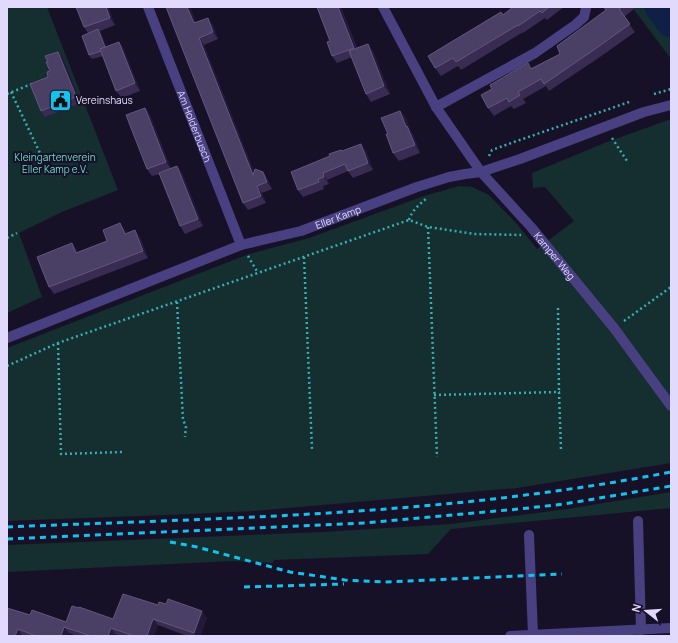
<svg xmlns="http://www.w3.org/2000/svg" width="678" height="643" font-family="Manrope,sans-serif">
	<rect width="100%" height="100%" fill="#171127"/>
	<!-- green -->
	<g fill="#152e30">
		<polygon points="7,7 47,7 118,190 62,212 19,233 42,297 7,313"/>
		<polygon points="632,7 671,7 671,59"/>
		<polygon points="671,119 671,463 517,488 254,511 167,515 7,521 7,348 249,254 309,238 424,196 459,186 472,187 489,195 517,224 537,249 574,221 545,187 533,188 532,173 607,142"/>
		<polygon points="671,492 671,508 451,529 428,554 274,560 273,563 232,561 7,572 7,545 323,532 451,524 567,509"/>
	</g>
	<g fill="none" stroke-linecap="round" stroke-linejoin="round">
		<!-- river -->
		<polyline stroke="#101f47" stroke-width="29" points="659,7 671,23"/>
		<!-- path -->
		<g stroke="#38adb2" stroke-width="2.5" stroke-dasharray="2 3" stroke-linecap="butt">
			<polyline points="11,92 48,170"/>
			<polyline points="7,94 34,83"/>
			<polyline points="654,94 671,89"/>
			<polyline points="612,138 627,161"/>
			<polyline points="489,156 492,150 514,142 632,101"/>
			<path d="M409,220c3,-10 11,-16 18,-22"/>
			<polyline points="428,227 437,457"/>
			<polyline points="7,238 17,233"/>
			<polyline points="248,256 258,273"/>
			<polyline points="304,257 312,449"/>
			<polyline points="177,302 183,420 186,426 185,437"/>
			<polyline points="558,308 559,392"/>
			<polyline points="624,321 671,287"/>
			<polyline points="58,343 61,454 123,452"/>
			<polyline points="7,366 58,343 409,220 428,227 475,234 521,235"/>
			<polyline points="434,395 559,392 561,450"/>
		</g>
		<!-- minor -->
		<g stroke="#494082" stroke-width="10">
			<path id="s1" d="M148,7l93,238"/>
			<path id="s2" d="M383,7l53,100 45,65 50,55 83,101 57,78"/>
			<polyline points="436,107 535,53 575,25 584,17 586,8"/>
			<path id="s3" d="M7,338l234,-93 60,-14 116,-44 32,-10 16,-3 16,-2 39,-13 124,-47 27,-7"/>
			<polyline points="638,521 641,630"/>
			<polyline points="529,535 533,635"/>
			<polyline points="510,636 671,628"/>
		</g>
		<!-- rail -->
		<g stroke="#13c3ef" stroke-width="3" stroke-dasharray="6 5" stroke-linecap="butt">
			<path d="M7,527c165,-7 331,-10 495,-29 57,-7 113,-15 169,-26"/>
			<polyline points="7,539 365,523 519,509 564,504 671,486"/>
			<polyline points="170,542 197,547 290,572 345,580 385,582 562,574"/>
			<polyline points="244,587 344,584"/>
		</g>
	</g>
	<!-- wall -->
	<g fill="#382c53">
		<polygon points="108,7 115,25 100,31 101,33 106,47 119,42 124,50 140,91 122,98 116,91 103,56 92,59 89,55 88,33 84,27"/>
		<polygon points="190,7 196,23 213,25 218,39 204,45 254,172 263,172 268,180 272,189 262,193 266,203 248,210 243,203"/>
		<polygon points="317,7 341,7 357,48 373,51 390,94 371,102 366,94 352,57 337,63 332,56 330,41"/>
		<polygon points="513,7 564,7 547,20 545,18 523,33 523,32 461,70 458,66 441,76 435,68"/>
		<polygon points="604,7 632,7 634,9 624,17 635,32 600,57 549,91 546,86 523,99 526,103 514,109 511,106 494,116 488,108 531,68 560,54 606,10"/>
		<polygon points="58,52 63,58 81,102 79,103 79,104 45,117 41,111 50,71 48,62"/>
		<polygon points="145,108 150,115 171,169 182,173 203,226 185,234 180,226 160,174 152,176 147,169"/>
		<polygon points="400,111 406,118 410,130 413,134 420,153 399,161 393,153 388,134"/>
		<polygon points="342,151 366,151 373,170 353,178 348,171 327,180 329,184 323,186 324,189 303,197 298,190 330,156"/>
		<polygon points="125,230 126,233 140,237 148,258 54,294 49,287 77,250 78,252 107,241"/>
		<polygon points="158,605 207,618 200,636 187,636 158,625 154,636 120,636 115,634 115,636 76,636 69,633 68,636 7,636 30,615 66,622 113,619"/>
	</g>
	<!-- shaded-wall -->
	<g fill="#23193a">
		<polygon points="106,7 108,7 115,25 110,18"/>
		<polygon points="187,7 190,7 199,31 194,23"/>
		<polygon points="338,7 341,7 359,55 354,48"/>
		<polygon points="208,18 213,25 218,39 213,32"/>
		<polygon points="98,29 101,33 109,53 106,49"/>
		<polygon points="199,38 204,45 258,182 253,175"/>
		<polygon points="119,42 124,50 140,91 135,83"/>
		<polygon points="368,44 373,51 390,94 384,86"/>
		<polygon points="58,52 63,58 81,102 76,96"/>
		<polygon points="145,108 150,115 171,169 166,162"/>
		<polygon points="400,111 406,118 410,130 413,134 420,153 415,145"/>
		<polygon points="361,144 366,151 373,170 368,163"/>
		<polygon points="177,166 182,173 203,226 198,219"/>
		<polygon points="263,172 268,180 272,189 267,182"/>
		<polygon points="323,173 327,180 329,184 324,177"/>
		<polygon points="257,186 262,193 266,203 261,196"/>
		<polygon points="120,223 125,230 129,241 125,234"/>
		<polygon points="135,230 140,237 148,258 143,251"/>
		<polygon points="72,243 77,250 81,260 76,253"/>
		<polygon points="202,611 207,618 200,636 196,636 194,633"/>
		<polygon points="153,619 158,625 154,636 147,636"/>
		<polygon points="64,627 69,633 68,636 61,636"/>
		<polygon points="111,628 115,634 115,636 108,636"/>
		<polygon points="18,629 22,636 15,636"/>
	</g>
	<!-- building -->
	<g fill="#4a3f65" stroke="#62577d">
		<polygon points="76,7 106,7 110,18 84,27"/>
		<polygon points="166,7 187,7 194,23 208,18 213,32 199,38 253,175 255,169 263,172 267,182 257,186 261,196 243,203"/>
		<polygon points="317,7 338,7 354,48 332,56 327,42 330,41"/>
		<polygon points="513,7 549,7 542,13 540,11 518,26 518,25 456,62 453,58 435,68 428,56 501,12 503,15"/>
		<polygon points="604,7 622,7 619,9 630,24 595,49 544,84 541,79 518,92 520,95 509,102 507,98 488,108 481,95 492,89 490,85 528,63 531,69 560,54 557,46 606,10"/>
		<polygon points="98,29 105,47 100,49 101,51 89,55 82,36"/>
		<polygon points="119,42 135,83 116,91 100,49"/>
		<polygon points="368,44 384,86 366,94 349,51"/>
		<polygon points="58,52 76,96 75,97 41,111 30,84 48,77 47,72 50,71 46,62 48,62 45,56"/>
		<polygon points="145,108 166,162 147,169 126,115"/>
		<polygon points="400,111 406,127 407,126 415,145 393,153 386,134 388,134 381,118"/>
		<polygon points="361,144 368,163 348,171 345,164 323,173 324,177 318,179 319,182 298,190 291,172 330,156 329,154 341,150 342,151"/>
		<polygon points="177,166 198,219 180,226 159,173"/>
		<polygon points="120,223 125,234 135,230 143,251 49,287 37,257 72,243 76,253 107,241 103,230"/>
		<polygon points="123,594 158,605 159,602 166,604 168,599 202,611 194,633 153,619 147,636 134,636 111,628 108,636 91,636 64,627 61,636 36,636 18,629 15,636 7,636 7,608 30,615 32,610 66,622 72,606 79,608 79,607 113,619"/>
	</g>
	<!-- icons -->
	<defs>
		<symbol id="civic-square" viewBox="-11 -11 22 22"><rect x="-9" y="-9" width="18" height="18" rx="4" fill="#13c3ef" stroke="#171127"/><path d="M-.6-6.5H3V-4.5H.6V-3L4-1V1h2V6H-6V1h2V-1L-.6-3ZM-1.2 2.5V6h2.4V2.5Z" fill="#111"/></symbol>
	</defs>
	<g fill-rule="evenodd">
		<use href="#civic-square" x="48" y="88" width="25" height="25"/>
	</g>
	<g text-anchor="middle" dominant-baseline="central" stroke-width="4" stroke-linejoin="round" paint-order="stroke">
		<!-- poi labels -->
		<g font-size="10" fill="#e1dafd" stroke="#171127" text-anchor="start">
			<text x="76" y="100">Vereinshaus</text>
		</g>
		<!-- street labels -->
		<g font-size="10" fill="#e1dafd" stroke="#171127">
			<text stroke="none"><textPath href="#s1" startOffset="128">Am Holderbusch</textPath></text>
			<text stroke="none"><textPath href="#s3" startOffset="353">Eller Kamp</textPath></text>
			<text stroke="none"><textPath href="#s2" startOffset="304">Kamper Weg</textPath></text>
		</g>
		<!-- park labels -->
		<g font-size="10" fill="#69d9c8" stroke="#171127">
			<text x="55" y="157">Kleingartenverein<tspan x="55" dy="12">Eller Kamp e.V.</tspan></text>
		</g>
	</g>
	<!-- border -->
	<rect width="678" height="643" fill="none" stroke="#e1dafd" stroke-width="16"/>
	<!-- north arrow -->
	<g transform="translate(646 611) rotate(287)" stroke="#171127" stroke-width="3" paint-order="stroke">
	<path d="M0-3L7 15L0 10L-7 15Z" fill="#e1dafd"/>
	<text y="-6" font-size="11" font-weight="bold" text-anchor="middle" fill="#e1dafd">N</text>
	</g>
</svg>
